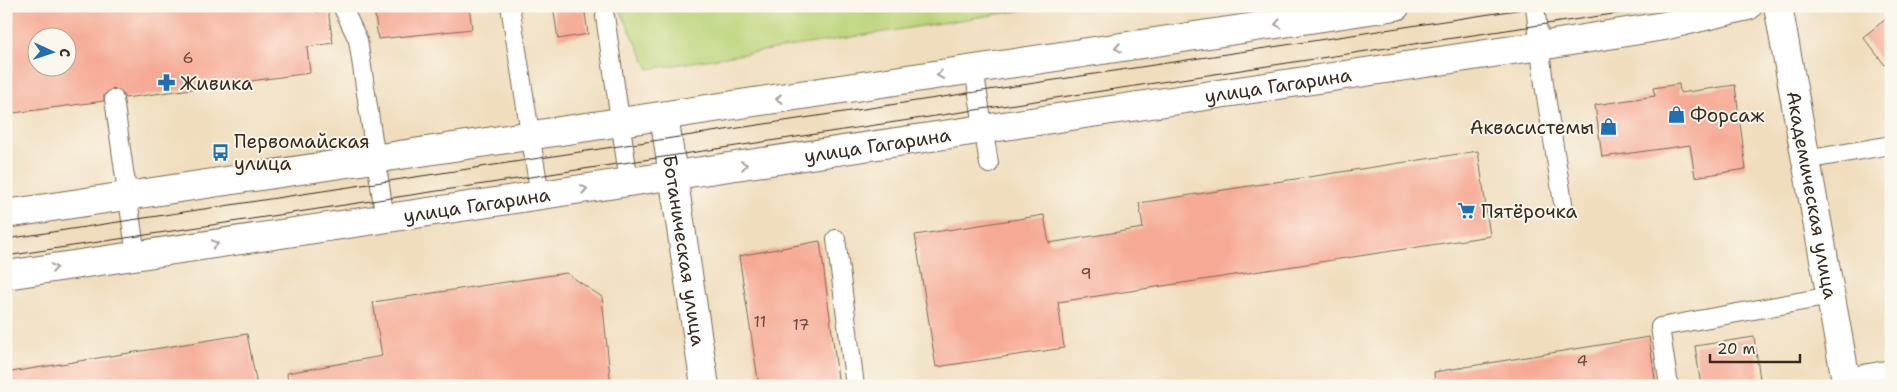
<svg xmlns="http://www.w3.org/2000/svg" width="1897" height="392" font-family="'Shantell Sans',sans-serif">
	<rect width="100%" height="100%" fill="#fbf7ec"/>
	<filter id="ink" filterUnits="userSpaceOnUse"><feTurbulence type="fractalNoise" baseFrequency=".02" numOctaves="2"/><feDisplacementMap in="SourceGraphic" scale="10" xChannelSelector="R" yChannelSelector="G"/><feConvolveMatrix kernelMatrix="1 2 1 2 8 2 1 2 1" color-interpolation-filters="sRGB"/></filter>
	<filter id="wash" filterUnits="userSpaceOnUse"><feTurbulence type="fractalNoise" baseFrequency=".0096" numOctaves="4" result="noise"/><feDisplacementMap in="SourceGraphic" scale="20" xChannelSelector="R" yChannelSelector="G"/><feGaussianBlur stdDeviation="1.12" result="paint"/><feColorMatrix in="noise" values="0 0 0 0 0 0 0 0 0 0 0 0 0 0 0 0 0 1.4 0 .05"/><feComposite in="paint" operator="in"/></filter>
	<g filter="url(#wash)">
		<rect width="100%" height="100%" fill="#f0ddbd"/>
		<!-- green -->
		<polygon fill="#bbd479" stroke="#7b7f4c" points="618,6 1049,6 649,69"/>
		<g id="blocks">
			<!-- building -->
			<g fill="#f6aa95" fill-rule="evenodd">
				<path d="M6,6h310v6l12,-2 5,33 -26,4 3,26 -185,25 -3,-6 -9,-4 -9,7v6l-98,13zM38,38h30v30h-30z"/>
				<polygon points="374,6 469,6 472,29 378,39"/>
				<polygon points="553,6 584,6 588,34 558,39"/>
				<polygon points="1891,15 1891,73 1863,37"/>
				<polygon points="1679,84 1680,93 1735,85 1746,169 1695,177 1690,145 1602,157 1595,105 1655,96 1653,88"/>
				<polygon points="1478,151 1490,236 1058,302 1064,348 936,367 915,235 1044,215 1049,243 1143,228 1139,203"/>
				<polygon points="820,241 839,386 759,386 739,256"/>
				<polygon points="566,273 602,297 611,386 288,386 287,373 382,356 373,302"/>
				<polygon points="247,334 257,386 12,386 11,372"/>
				<polygon points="1649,337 1656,386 1435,386 1434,372"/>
				<polygon points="1754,337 1761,386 1701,386 1695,346"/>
			</g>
		</g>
	</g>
	<g filter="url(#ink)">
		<use href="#blocks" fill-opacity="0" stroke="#7a6956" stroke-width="1"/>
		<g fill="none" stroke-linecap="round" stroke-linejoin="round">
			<defs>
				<g id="lane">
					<polyline points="342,6 358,40 385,219"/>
					<polyline points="510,6 540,196"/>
					<polyline points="1535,6 1544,84 1564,209"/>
					<polyline points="605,16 629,182"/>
					<polyline points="974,69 989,164"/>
					<polyline points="114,99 136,256"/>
					<polyline points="1805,160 1891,145"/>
					<polyline points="836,239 855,386"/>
					<polyline points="1846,377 1891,369"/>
					<polyline points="1669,386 1660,327 1831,296"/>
				</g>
				<g id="street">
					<path id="s1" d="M1778,6l69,380"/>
					<path id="s2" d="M664,116l41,270"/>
				</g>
				<g id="secondary">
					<polyline points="6,214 1396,6"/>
					<path id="s3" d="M6,275l1534,-229 124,-20 84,-20"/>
				</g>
			</defs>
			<!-- lane casing -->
			<use href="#lane" stroke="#7a6956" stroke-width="20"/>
			<!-- street casing -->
			<use href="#street" stroke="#7a6956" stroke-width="30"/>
			<!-- secondary casing -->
			<use href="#secondary" stroke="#7a6956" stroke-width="30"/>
			<!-- lane -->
			<use href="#lane" stroke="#fff" stroke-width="18"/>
			<!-- street -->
			<use href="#street" stroke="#fff" stroke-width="28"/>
			<!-- secondary -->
			<use href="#secondary" stroke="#fff" stroke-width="28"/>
			<!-- tram -->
			<g stroke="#3b2a1e" stroke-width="1">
				<polyline points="6,239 1543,6"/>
				<polyline points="6,256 1666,6"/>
			</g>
		</g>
		<!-- one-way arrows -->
		<defs><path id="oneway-chevron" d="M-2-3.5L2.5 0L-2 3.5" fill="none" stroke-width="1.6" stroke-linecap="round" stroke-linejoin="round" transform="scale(1.25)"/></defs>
		<g stroke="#a79f9a">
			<use href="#oneway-chevron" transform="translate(1278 24) rotate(171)"/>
			<use href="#oneway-chevron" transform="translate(1118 48) rotate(171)"/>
			<use href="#oneway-chevron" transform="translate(940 75) rotate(171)"/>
			<use href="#oneway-chevron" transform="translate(779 99) rotate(171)"/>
			<use href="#oneway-chevron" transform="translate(744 165) rotate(-9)"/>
			<use href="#oneway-chevron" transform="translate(584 189) rotate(-9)"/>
			<use href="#oneway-chevron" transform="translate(215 244) rotate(-8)"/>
			<use href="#oneway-chevron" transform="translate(54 268) rotate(-9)"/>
		</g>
	</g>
	<!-- icons -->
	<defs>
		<symbol id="pharmacy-bare" viewBox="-9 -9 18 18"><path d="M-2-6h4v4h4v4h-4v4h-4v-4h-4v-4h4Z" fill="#1f6fb2" stroke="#fbf7ec" stroke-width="2.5" paint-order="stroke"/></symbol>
		<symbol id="shop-bare" viewBox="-9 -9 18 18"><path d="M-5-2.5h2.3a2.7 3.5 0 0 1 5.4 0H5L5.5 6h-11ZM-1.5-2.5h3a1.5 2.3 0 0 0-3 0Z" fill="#1f6fb2" stroke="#fbf7ec" stroke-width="2.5" paint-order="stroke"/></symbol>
		<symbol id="bus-bare" viewBox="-9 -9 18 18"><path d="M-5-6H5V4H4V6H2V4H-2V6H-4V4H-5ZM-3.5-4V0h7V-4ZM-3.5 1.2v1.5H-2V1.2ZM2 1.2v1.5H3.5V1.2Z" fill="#1f6fb2" stroke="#fbf7ec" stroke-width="2.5" paint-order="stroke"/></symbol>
		<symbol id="supermarket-bare" viewBox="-9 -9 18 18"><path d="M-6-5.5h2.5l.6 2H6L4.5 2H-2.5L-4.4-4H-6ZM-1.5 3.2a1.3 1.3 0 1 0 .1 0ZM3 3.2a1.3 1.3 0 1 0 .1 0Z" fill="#1f6fb2" stroke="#fbf7ec" stroke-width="2.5" paint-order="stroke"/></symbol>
	</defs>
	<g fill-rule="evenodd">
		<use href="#pharmacy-bare" x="154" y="70" width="25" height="25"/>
		<use href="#shop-bare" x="1664" y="102" width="25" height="25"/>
		<use href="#shop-bare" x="1596" y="114" width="25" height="25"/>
		<use href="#bus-bare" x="208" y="140" width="25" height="25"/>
		<use href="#supermarket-bare" x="1454" y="198" width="25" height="25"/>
	</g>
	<g text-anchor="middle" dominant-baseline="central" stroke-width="4" stroke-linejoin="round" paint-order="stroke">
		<!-- number labels -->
		<g font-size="16" fill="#6a4a3c">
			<text x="188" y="57">6</text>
			<text x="1086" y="273">9</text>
			<text x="760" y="321">11</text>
			<text x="801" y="324">17</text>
			<text x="1582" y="360">4</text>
		</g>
		<!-- poi labels -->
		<g font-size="19" fill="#3b2a1e" stroke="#fbf7ec" text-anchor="start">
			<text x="180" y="83">Живика</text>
			<text x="1690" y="115">Форсаж</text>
			<text x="1594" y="127" text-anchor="end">Аквасистемы</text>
			<text x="234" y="141">Первомайская<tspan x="234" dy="22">улица</tspan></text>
			<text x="1481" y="211">Пятёрочка</text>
		</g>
		<!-- street labels -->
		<g font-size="19" fill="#3b2a1e" stroke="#fbf7ec">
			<text stroke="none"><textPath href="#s3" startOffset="1286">улица Гагарина</textPath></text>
			<text stroke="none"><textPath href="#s3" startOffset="881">улица Гагарина</textPath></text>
			<text stroke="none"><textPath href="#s1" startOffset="192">Академическая улица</textPath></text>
			<text stroke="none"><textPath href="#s3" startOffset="476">улица Гагарина</textPath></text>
			<text stroke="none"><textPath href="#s2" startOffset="136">Ботаническая улица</textPath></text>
		</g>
	</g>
	<!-- margin -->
	<rect width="1897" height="392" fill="none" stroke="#fbf7ec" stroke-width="25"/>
	<!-- north arrow -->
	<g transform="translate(52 52) rotate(93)"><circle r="24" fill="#fbf7ec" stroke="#aea59a"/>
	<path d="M0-4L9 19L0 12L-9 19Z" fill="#1f6fb2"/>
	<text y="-8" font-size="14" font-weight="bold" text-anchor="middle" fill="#3b2a1e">С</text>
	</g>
	<!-- scale -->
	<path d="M1710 354v8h90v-8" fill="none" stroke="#3b2a1e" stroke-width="2.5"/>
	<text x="1717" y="354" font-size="15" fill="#3b2a1e" stroke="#fbf7ec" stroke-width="4" paint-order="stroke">20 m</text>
</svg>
